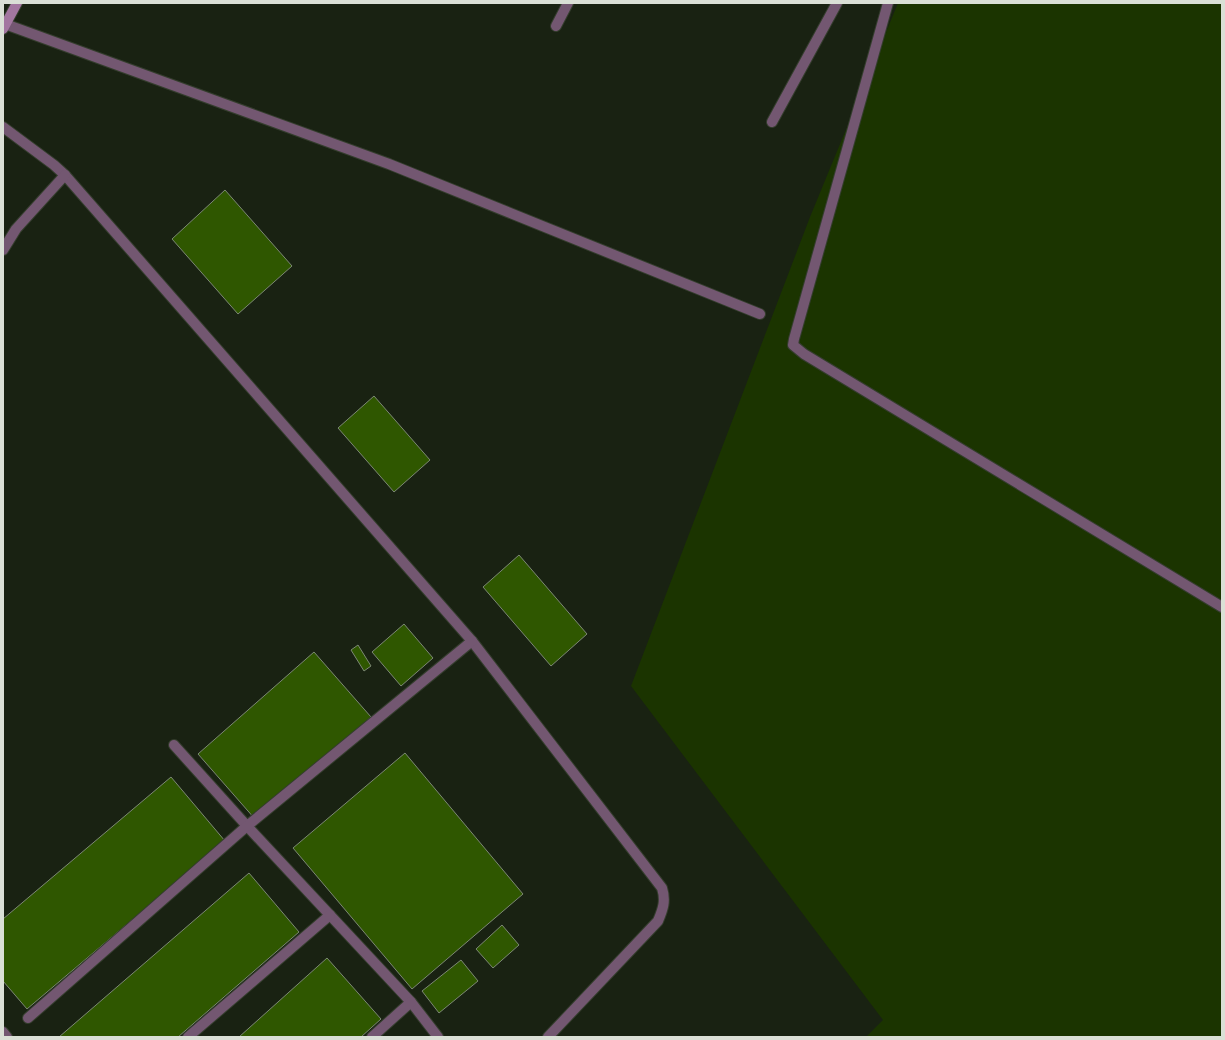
<svg xmlns="http://www.w3.org/2000/svg" width="1225" height="1040" font-family="'Noto Sans',sans-serif">
	<rect width="100%" height="100%" fill="#192212"/>
	<!-- green -->
	<polygon fill="#1b3400" points="898,3 1222,3 1222,1037 866,1037 883,1020 631,686 810,217"/>
	<!-- building -->
	<g fill="#2f5700" stroke="#7c8874">
		<polygon points="225,190 292,266 238,314 172,239"/>
		<polygon points="374,396 430,460 394,492 338,428"/>
		<polygon points="519,555 587,634 551,666 483,587"/>
		<polygon points="404,624 433,658 401,686 372,652"/>
		<polygon points="358,645 371,666 364,671 351,650"/>
		<polygon points="314,652 371,717 255,819 198,754"/>
		<polygon points="405,753 523,894 412,989 293,848"/>
		<polygon points="171,777 225,841 27,1009 3,981 3,919"/>
		<polygon points="249,873 299,932 178,1037 59,1037"/>
		<polygon points="502,925 519,945 493,968 476,949"/>
		<polygon points="327,958 381,1019 361,1037 239,1037"/>
		<polygon points="461,960 478,981 439,1013 422,991"/>
	</g>
	<g fill="none" stroke-linecap="round" stroke-linejoin="round">
		<defs>
			<g id="lane">
				<polyline points="888,3 794,339 793,345 804,354 1222,607"/>
				<polyline points="556,26 568,3"/>
				<polyline points="772,122 837,3"/>
				<path d="M3,127l51,38 11,10 407,466 190,247c4,13 1,21 -4,33l-110,116"/>
				<polyline points="3,250 16,229 65,175"/>
				<polyline points="174,745 247,826 411,1002 438,1037"/>
				<polyline points="28,1018 247,826 472,641"/>
				<polyline points="3,1032 7,1037"/>
				<polyline points="188,1037 330,915"/>
				<polyline points="372,1037 411,1002"/>
			</g>
			<polyline id="street" points="5,24 389,164 760,314"/>
			<polyline id="secondary" points="3,29 17,3"/>
		</defs>
		<!-- lane casing -->
		<use href="#lane" stroke="#343d2d" stroke-width="12"/>
		<!-- street casing -->
		<use href="#street" stroke="#343d2d" stroke-width="12"/>
		<!-- secondary casing -->
		<use href="#secondary" stroke="#343d2d" stroke-width="12"/>
		<!-- lane -->
		<use href="#lane" stroke="#735771" stroke-width="10"/>
		<!-- street -->
		<use href="#street" stroke="#735771" stroke-width="10"/>
		<!-- secondary -->
		<use href="#secondary" stroke="#a377a0" stroke-width="10"/>
	</g>
	<!-- border -->
	<rect width="1225" height="1040" fill="none" stroke="#dae0d6" stroke-width="8"/>
</svg>
